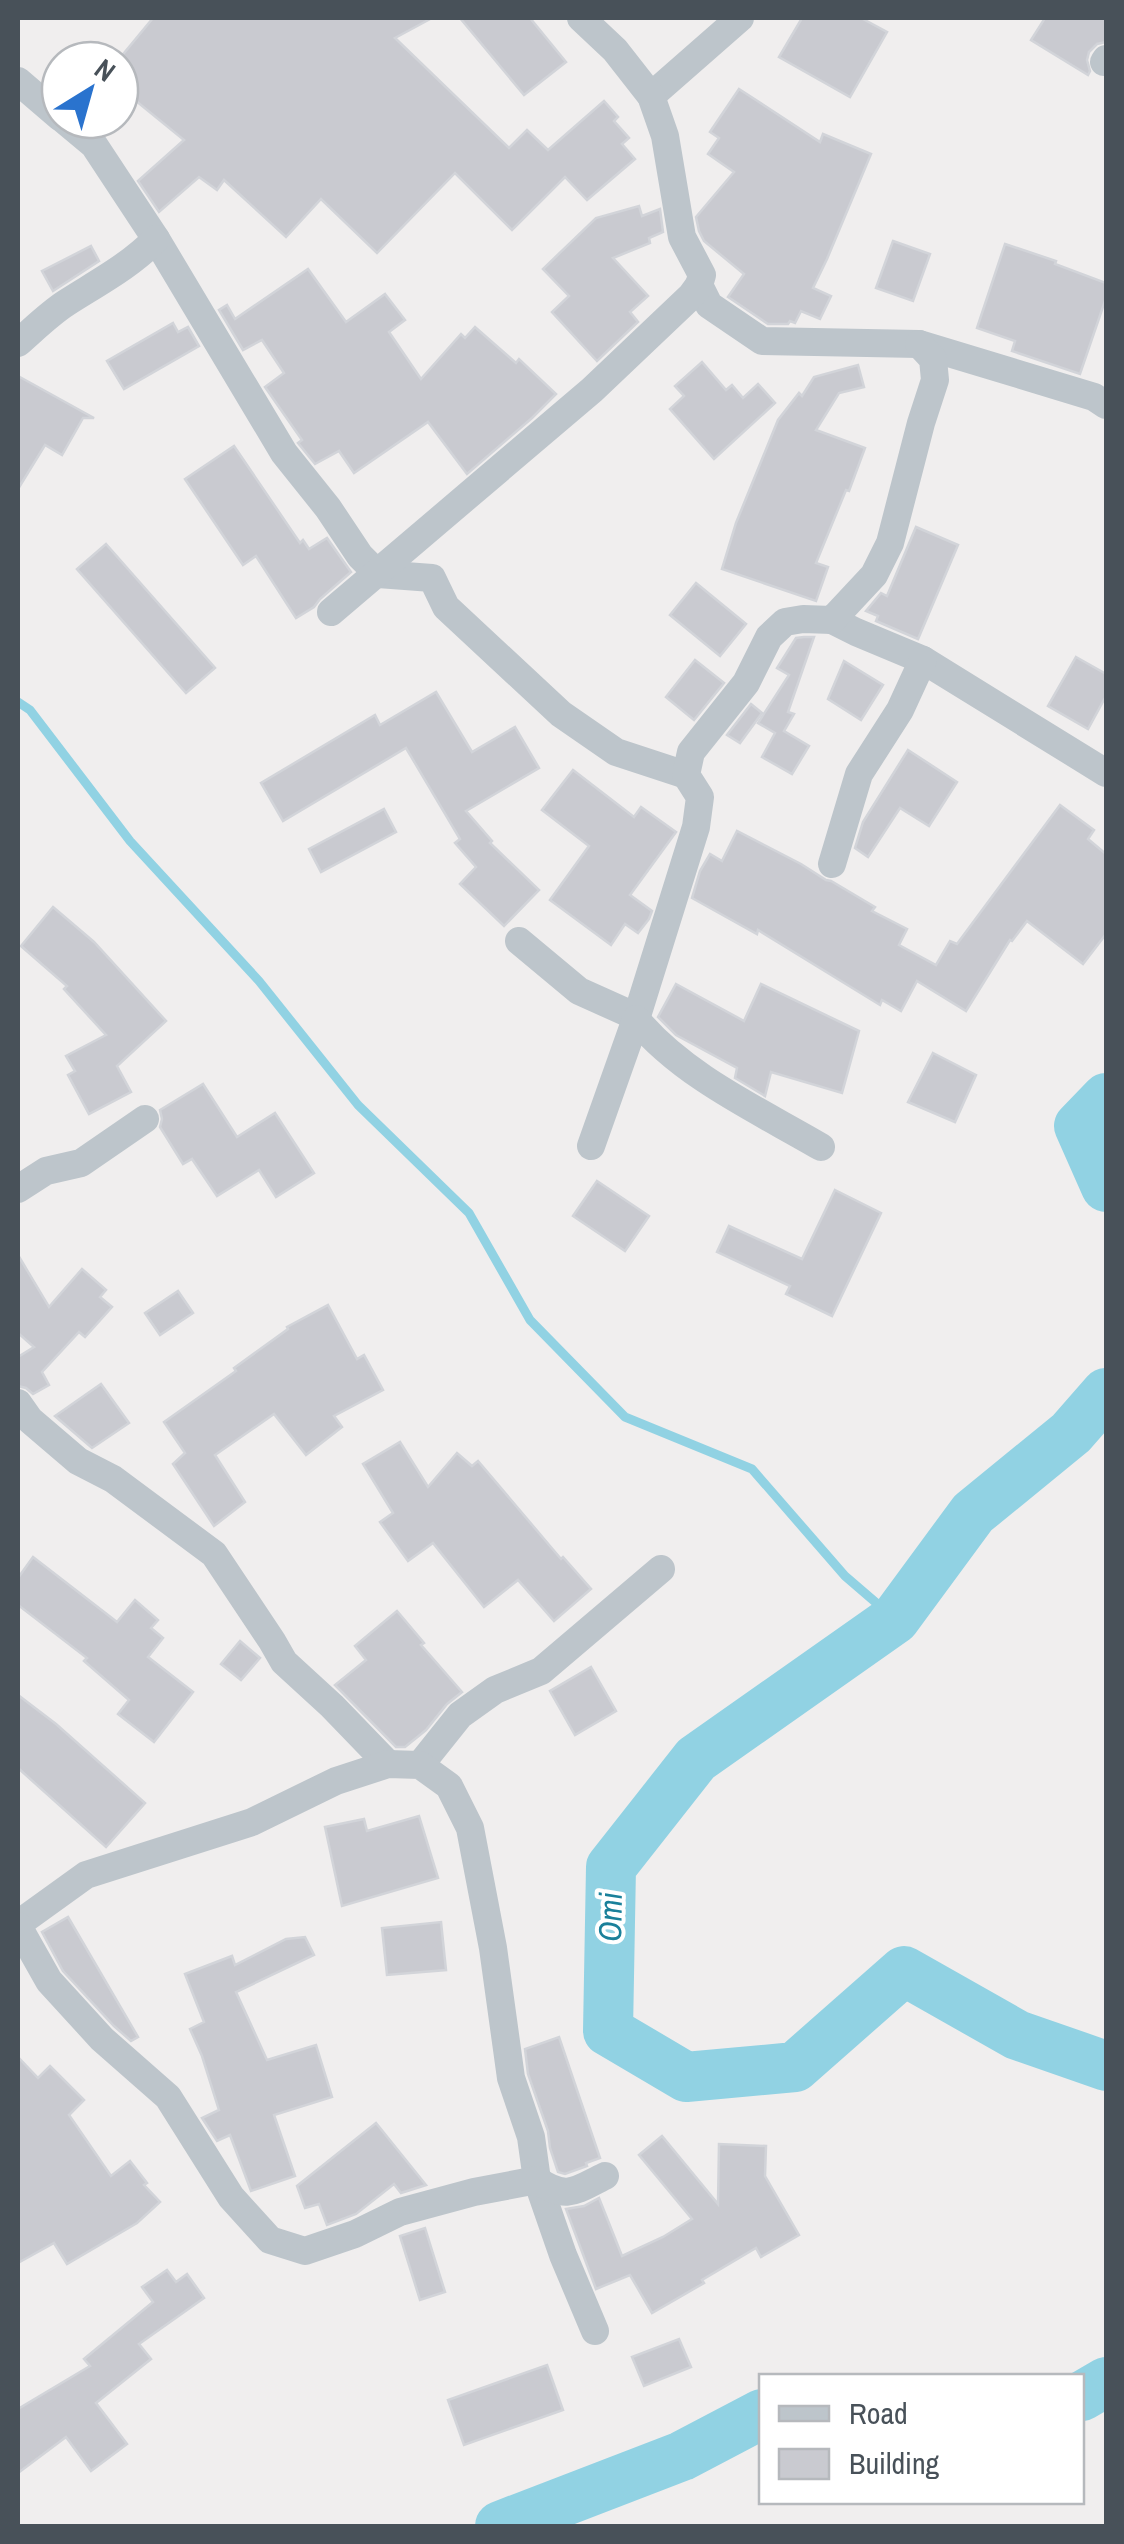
<svg xmlns="http://www.w3.org/2000/svg" width="1124" height="2544" font-family="'Archivo Narrow',sans-serif">
	<rect width="100%" height="100%" fill="#f0eeee"/>
	<g fill="none" stroke-linecap="round" stroke-linejoin="round">
		<!-- stream -->
		<polyline stroke="#91d2e3" stroke-width="9" points="18,702 30,710 130,841 259,981 358,1105 469,1213 530,1320 625,1417 752,1469 845,1576 895,1619"/>
		<!-- river -->
		<g stroke="#91d2e3" stroke-width="50">
			<polyline points="1106,1098 1079,1126 1106,1187"/>
			<polyline points="1106,1393 1071,1433 973,1513 895,1619 696,1759 611,1867 608,2031 686,2077 795,2067 904,1971 1017,2035 1106,2066"/>
			<polyline points="1082,2396 1106,2382"/>
			<polyline points="500,2526 682,2456 762,2414"/>
		</g>
	</g>
	<!-- building -->
	<g fill="#c9cad0" stroke="#d2d4d9" stroke-width="2.5">
		<polygon points="153,18 432,18 395,38 509,148 527,130 548,150 604,101 618,117 614,121 629,138 622,144 635,159 587,200 565,177 512,230 455,173 377,253 321,199 286,237 224,180 217,190 199,177 159,212 138,181 184,140 120,88 120,58"/>
		<polygon points="460,18 530,18 566,62 524,95"/>
		<polygon points="802,18 861,18 887,32 850,97 779,57"/>
		<polygon points="1045,18 1106,18 1106,42 1097,44 1089,52 1087,60 1090,71 1088,75 1031,40"/>
		<polygon points="739,89 820,142 823,134 871,154 827,259 813,288 831,296 820,319 801,311 795,323 790,321 788,324 768,324 728,297 744,274 704,241 699,231 696,217 734,172 708,154 719,138 710,132"/>
		<polygon points="639,206 642,216 660,209 663,232 649,238 650,243 613,258 648,296 630,312 638,322 597,361 552,312 569,296 543,269 596,218"/>
		<polygon points="893,241 930,254 913,301 876,288"/>
		<polygon points="1005,244 1056,261 1055,264 1106,283 1106,298 1080,374 1012,351 1015,341 977,328"/>
		<polygon points="91,246 99,261 53,291 42,271"/>
		<polygon points="308,269 346,322 385,294 405,320 389,332 421,379 461,334 465,338 475,327 516,363 519,359 556,394 532,418 467,474 428,422 354,473 339,451 315,464 298,443 302,440 265,387 284,373 262,340 243,350 219,310 227,305 235,319"/>
		<polygon points="173,323 178,332 188,327 199,346 124,389 107,361"/>
		<polygon points="702,362 726,390 732,385 743,398 758,384 775,403 714,459 670,409 684,396 675,386"/>
		<polygon points="858,365 864,387 839,393 816,430 865,448 849,491 846,490 816,563 828,567 816,601 722,569 736,523 778,420 799,393 802,396 814,377"/>
		<polygon points="18,376 94,418 83,418 62,455 45,445 18,489"/>
		<polygon points="234,446 300,543 303,540 309,549 327,538 351,572 320,599 314,607 296,618 256,556 243,565 185,479"/>
		<polygon points="916,527 958,545 918,639 876,621 878,616 866,611 881,593 887,596"/>
		<polygon points="106,544 215,668 186,693 77,569"/>
		<polygon points="696,583 746,624 720,656 670,615"/>
		<polygon points="804,637 814,637 788,712 794,714 784,731 809,746 792,774 762,757 775,733 758,723 789,675 777,668 796,638"/>
		<polygon points="1076,657 1106,674 1106,696 1088,729 1048,706"/>
		<polygon points="695,660 724,683 694,720 666,697"/>
		<polygon points="844,661 883,685 861,720 828,699"/>
		<polygon points="436,692 472,752 515,727 539,768 466,811 492,841 490,843 539,890 504,926 460,884 476,867 455,843 460,839 406,748 283,821 261,783 375,715 380,725"/>
		<polygon points="751,704 762,713 740,743 727,735"/>
		<polygon points="908,750 957,782 929,826 900,808 868,857 855,848 863,822"/>
		<polygon points="573,770 634,817 641,807 676,832 630,895 652,911 649,919 638,933 625,924 611,945 550,900 589,846 542,810"/>
		<polygon points="1060,805 1094,830 1088,839 1106,854 1106,934 1083,964 1027,921 1012,941 1010,940 966,1011 917,981 901,1011 882,1000 880,1005 758,930 757,934 692,898 700,871 710,854 722,861 737,831 801,864 826,880 831,881 875,907 872,911 907,929 899,945 936,965 950,941 957,944"/>
		<polygon points="384,809 396,832 321,872 309,849"/>
		<polygon points="53,907 94,942 166,1021 117,1066 131,1092 89,1114 68,1075 75,1071 66,1056 106,1035 64,989 67,986 21,946"/>
		<polygon points="676,984 744,1021 761,984 859,1031 842,1093 771,1072 765,1096 735,1078 737,1068 676,1035 658,1017"/>
		<polygon points="933,1053 976,1075 955,1122 908,1102"/>
		<polygon points="203,1084 237,1137 275,1113 314,1173 276,1197 259,1170 217,1196 192,1159 183,1164 160,1127 162,1119 160,1110"/>
		<polygon points="597,1181 649,1216 625,1251 573,1216"/>
		<polygon points="835,1190 881,1213 832,1316 786,1294 790,1286 717,1252 729,1226 802,1259"/>
		<polygon points="18,1255 49,1307 82,1269 106,1290 100,1297 112,1307 85,1337 79,1332 42,1372 49,1385 33,1394 26,1388 18,1386 18,1357 34,1347 18,1333"/>
		<polygon points="178,1291 193,1313 160,1335 145,1313"/>
		<polygon points="328,1305 357,1359 364,1355 383,1390 334,1416 342,1427 306,1455 274,1414 215,1455 245,1502 214,1526 173,1464 185,1453 164,1422 236,1371 234,1368 288,1329 287,1327"/>
		<polygon points="101,1384 129,1423 92,1448 55,1416"/>
		<polygon points="400,1442 428,1487 457,1453 472,1466 478,1461 561,1559 563,1557 591,1589 554,1621 518,1580 484,1607 433,1543 408,1561 380,1522 393,1513 363,1464"/>
		<polygon points="33,1557 117,1622 135,1600 158,1620 151,1628 163,1638 148,1657 193,1692 154,1742 118,1714 129,1700 84,1661 87,1658 18,1605 18,1578"/>
		<polygon points="397,1611 424,1643 421,1645 462,1692 447,1704 426,1730 405,1747 396,1747 335,1685 366,1660 355,1646"/>
		<polygon points="240,1641 260,1658 241,1680 221,1664"/>
		<polygon points="591,1667 616,1711 575,1735 550,1691"/>
		<polygon points="18,1695 56,1724 145,1803 106,1847 18,1768"/>
		<polygon points="419,1816 438,1878 342,1906 325,1827 364,1819 367,1831"/>
		<polygon points="68,1917 138,2037 131,2041 114,2026 63,1971 42,1932"/>
		<polygon points="441,1922 446,1970 387,1975 382,1928"/>
		<polygon points="305,1937 314,1955 236,1992 267,2060 316,2045 332,2097 274,2115 295,2176 251,2191 230,2135 217,2141 202,2118 219,2110 202,2056 190,2029 204,2022 185,1974 232,1956 235,1965 286,1939"/>
		<polygon points="559,2037 600,2158 586,2163 587,2166 565,2174 558,2172 550,2148 548,2131 528,2074 525,2049"/>
		<polygon points="18,2057 38,2078 50,2066 84,2100 69,2115 111,2176 130,2161 147,2183 144,2185 160,2202 137,2223 67,2264 54,2243 18,2263"/>
		<polygon points="376,2123 426,2185 401,2193 394,2184 356,2214 327,2225 319,2204 305,2208 297,2186"/>
		<polygon points="662,2136 718,2204 719,2144 766,2146 765,2176 799,2235 761,2257 756,2248 702,2280 704,2283 652,2313 630,2275 596,2289 566,2209 584,2206 599,2198 622,2256 663,2237 692,2219 639,2155"/>
		<polygon points="425,2228 445,2292 420,2300 400,2236"/>
		<polygon points="167,2270 176,2282 187,2274 204,2298 139,2344 151,2359 96,2403 127,2444 91,2471 66,2437 18,2473 18,2409 90,2366 84,2359 153,2302 142,2287"/>
		<polygon points="679,2339 691,2367 644,2386 632,2357"/>
		<polygon points="547,2365 563,2410 464,2445 448,2400"/>
	</g>
	<g fill="none" stroke-linecap="round" stroke-linejoin="round">
		<!-- street -->
		<g stroke="#bdc5cb" stroke-width="28">
			<polyline points="1104,62 1106,59"/>
			<polyline points="18,81 60,117"/>
			<polyline points="651,96 740,18"/>
			<polyline points="64,120 94,145 156,239 284,453 328,508 360,556 378,574 432,578 446,607 561,714 616,752 686,775"/>
			<polyline points="699,285 709,305 762,341 919,344 1094,397 1106,405"/>
			<path d="M18,343c15,-13 31,-29 48,-40 31,-20 64,-37 90,-64"/>
			<polyline points="331,612 592,390 691,296 699,285 702,275 682,237 665,136 651,96 615,50 581,18"/>
			<polyline points="832,620 856,632 923,660 1106,773"/>
			<polyline points="832,864 859,774 900,710 923,660"/>
			<polyline points="519,941 579,991 628,1013 636,1019 696,827 700,797 686,775 691,752 746,683 769,637 785,622 803,619 832,620 874,575 890,543 921,423 935,380 933,359 919,344"/>
			<path d="M591,1146l45,-127c47,57 122,91 185,128"/>
			<polyline points="18,1189 46,1171 81,1163 145,1119"/>
			<polyline points="18,1403 30,1420 78,1461 113,1479 214,1554 272,1641 284,1662 332,1706 388,1764"/>
			<polyline points="420,1765 460,1715 495,1690 541,1671 661,1569"/>
			<polyline points="18,1924 86,1875 252,1822 336,1781 388,1764 420,1765 449,1786 470,1828 493,1948 511,2078 531,2137 537,2180 563,2255 595,2331"/>
			<path d="M18,1926l31,55 53,58 66,58 63,100 39,43 35,11 50,-17 45,-22 74,-20 63,-12c30,21 39,10 68,-4"/>
		</g>
	</g>
	<g text-anchor="middle" dominant-baseline="central" stroke-width="8" stroke-linejoin="round" paint-order="stroke">
		<!-- water labels -->
		<g font-size="32" font-style="italic" fill="#1a809a" stroke="#fff">
			<text transform="translate(610 1917) rotate(-89)">Omi</text>
		</g>
	</g>
	<!-- border -->
	<rect width="1124" height="2544" fill="none" stroke="#485159" stroke-width="40"/>
	<!-- legend -->
	<rect x="759" y="2374" width="325" height="130" fill="#ffffff" stroke="#b6b9bd" stroke-width="2.5"/>
	<rect x="779" y="2406" width="50" height="15" fill="#bdc5cb" stroke="#b6b9bd" stroke-width="2.5"/>
	<text x="849" y="2424" font-size="30" fill="#485159">Road</text>
	<rect x="779" y="2449" width="50" height="30" fill="#c9cad0" stroke="#b6b9bd" stroke-width="2.5"/>
	<text x="849" y="2474" font-size="30" fill="#485159">Building</text>
	<!-- north arrow -->
	<g transform="translate(90 90) rotate(37)"><circle r="48" fill="#ffffff" stroke="#b6b9bd" stroke-width="2.5"/>
	<path d="M0-8L18 38L0 25L-18 38Z" fill="#2a73ce"/>
	<text y="-15" font-size="28" font-weight="bold" text-anchor="middle" fill="#485159">N</text>
	</g>
</svg>
